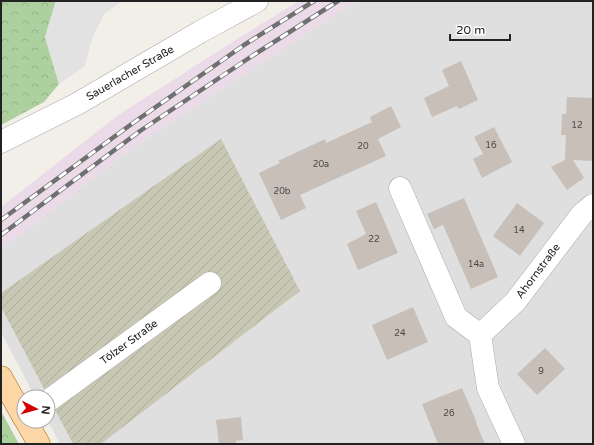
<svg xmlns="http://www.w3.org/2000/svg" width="594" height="445" font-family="'Varela Round',sans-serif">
	<defs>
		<pattern id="construction-furrows" width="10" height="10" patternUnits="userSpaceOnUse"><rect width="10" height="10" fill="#c7c7b4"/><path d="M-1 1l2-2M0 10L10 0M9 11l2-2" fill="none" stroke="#abab9a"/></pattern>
		<pattern id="forest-crowns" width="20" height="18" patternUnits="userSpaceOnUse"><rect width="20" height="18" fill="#add19e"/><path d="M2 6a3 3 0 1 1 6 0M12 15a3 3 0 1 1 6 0" fill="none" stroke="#95b388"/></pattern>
	</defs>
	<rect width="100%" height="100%" fill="#f2efe9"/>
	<!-- residential -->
	<g fill="#e0dfdf">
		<polygon points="356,1 593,1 593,444 101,444 300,291 1,293 1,249 138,144"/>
		<polygon points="1,307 73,444 60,444 48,421 48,397 35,397 1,332"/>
	</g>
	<!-- railway -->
	<polygon fill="#ebdbe8" points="299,1 356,1 138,144 1,249 1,207 117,116 237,39"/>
	<!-- construction -->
	<polygon fill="url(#construction-furrows)" points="221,139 300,291 101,444 73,444 1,307 1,293"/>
	<!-- forest -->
	<g fill="url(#forest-crowns)">
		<polygon points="1,1 56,1 45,37 59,84 44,102 1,125"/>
		<polygon points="1,411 19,444 1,444"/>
	</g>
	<!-- parking -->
	<polygon fill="#e2e2e2" points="56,1 122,1 104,14 92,39 85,66 59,84 45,37"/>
	<!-- building -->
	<g fill="#c7bfb8">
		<polygon points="461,61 478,100 459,109 457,106 432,117 424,98 449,86 442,70"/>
		<polygon points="567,97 593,98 593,161 573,160 584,178 567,190 551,167 565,160 566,135 561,135 562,114 566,114"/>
		<polygon points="391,106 401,127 378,139 386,156 300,195 306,208 281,220 259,173 280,163 278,161 325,139 326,143 372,122 370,117"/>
		<polygon points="494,127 512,162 482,178 473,159 483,154 474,137"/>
		<polygon points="464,198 498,277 471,289 443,225 434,229 427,214"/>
		<polygon points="376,202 398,253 358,270 347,244 366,234 356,211"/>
		<polygon points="517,203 544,223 520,256 493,236"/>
		<polygon points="413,307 428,342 387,360 372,325"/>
		<polygon points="545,348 565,369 537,395 517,374"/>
		<polygon points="462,388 477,423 476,423 485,444 438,444 422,404"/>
		<polygon points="241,417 243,440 236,441 236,444 219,444 216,420"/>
	</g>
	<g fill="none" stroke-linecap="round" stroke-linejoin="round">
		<defs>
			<g id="minor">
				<polyline points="1,142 77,104 200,32 257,1"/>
				<polyline points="400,188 456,317 480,335"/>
				<polyline points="48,401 210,283"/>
				<polyline points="514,444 488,388 480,335 515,302 582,214 593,205"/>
			</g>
			<g id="major">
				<polyline points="1,377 24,418"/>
				<polyline points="26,421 39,444"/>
			</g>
		</defs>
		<!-- minor casing -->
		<use href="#minor" stroke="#a9a9a9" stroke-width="23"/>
		<!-- major casing -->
		<use href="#major" stroke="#a06b00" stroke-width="23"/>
		<!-- minor -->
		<use href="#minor" stroke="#fff" stroke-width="22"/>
		<!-- major -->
		<use href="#major" stroke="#fcd6a4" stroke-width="22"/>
		<defs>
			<g id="rail">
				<polyline points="1,220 133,123 244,45 314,1"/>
				<polyline points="1,235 140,131 252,56 338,1"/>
			</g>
		</defs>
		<!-- rail casing -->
		<use href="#rail" stroke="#707070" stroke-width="4.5"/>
		<!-- rail -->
		<use href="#rail" stroke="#fff" stroke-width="3" stroke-dasharray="9" stroke-linecap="butt"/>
	</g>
	<g text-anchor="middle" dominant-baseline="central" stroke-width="3" stroke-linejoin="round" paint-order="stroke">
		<!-- number labels -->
		<g font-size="9" fill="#4b4948">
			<text x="577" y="125">12</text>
			<text x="491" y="145">16</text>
			<text x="363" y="146">20</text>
			<text x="321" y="164">20a</text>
			<text x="282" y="191">20b</text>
			<text x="519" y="230">14</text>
			<text x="374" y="239">22</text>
			<text x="476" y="264">14a</text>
			<text x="400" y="333">24</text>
			<text x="541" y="371">9</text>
			<text x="449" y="413">26</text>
		</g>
		<!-- street labels -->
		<g font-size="11" fill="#222" stroke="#fff">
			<text transform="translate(130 73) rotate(-30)">Sauerlacher Straße</text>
			<text transform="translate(538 271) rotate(-53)">Ahornstraße</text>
			<text transform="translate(129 342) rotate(-36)">Tölzer Straße</text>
		</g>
	</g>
	<!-- border -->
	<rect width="594" height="445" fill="none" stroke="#222222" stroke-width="4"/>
	<!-- north arrow -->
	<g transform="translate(36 409) rotate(96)"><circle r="19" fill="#ffffff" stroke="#a7a7a7"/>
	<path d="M0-3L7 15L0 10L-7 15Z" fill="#d40000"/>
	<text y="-6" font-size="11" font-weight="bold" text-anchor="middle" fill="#222222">N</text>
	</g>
	<!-- scale -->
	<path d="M450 34v6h60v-6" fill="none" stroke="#222222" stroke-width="2"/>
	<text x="456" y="34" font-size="12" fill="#222222" stroke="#ffffff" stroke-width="3" paint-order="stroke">20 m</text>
</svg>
